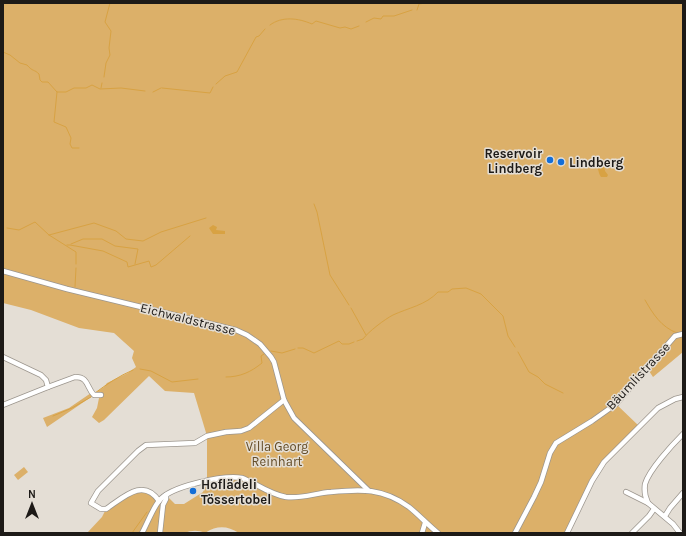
<svg xmlns="http://www.w3.org/2000/svg" width="686" height="536" font-family="Karla,sans-serif">
	<rect width="100%" height="100%" fill="#e4ded5"/>
	<!-- green -->
	<g fill="#dcb069">
		<path d="M3,3h680v349l-30,25 -4,-6 1,-4 -34,37 23,22 -35,36 -37,71h-328c-12,-7 -21,-8 -34,0 -6,-3 -14,-3 -20,0h-98l15,-16 4,-8 28,-19 9,-1 16,12 7,-6 9,9h9l19,-12 4,-11v-45l-13,-43 -29,-2 -16,-15 -45,44 -5,3 -7,-6 5,-9 2,-10 -4,-5 9,-6 3,-4 21,-10 8,-6 -4,-9 2,-7 -20,-18 -35,-5 -48,-18 -28,-7z"/>
		<polygon points="91,393 94,395 47,427 43,418 69,408"/>
		<polygon points="24,467 28,472 18,480 14,475"/>
	</g>
	<!-- water -->
	<g fill="#d8a243">
		<path d="M601,164l3,2 1,5 3,4 -1,2h-6c-3,-4 -2,-8 -5,-12z"/>
		<polygon points="213,225 217,227 216,230 225,231 225,234 213,234 209,228"/>
	</g>
	<g fill="none" stroke-linecap="round" stroke-linejoin="round">
		<!-- stream -->
		<g stroke="#d8a243" stroke-width="1">
			<polyline points="417,10 419,4 426,3"/>
			<polyline points="366,22 374,18 381,19 383,16 394,16 412,10"/>
			<path d="M270,25c12,-9 28,-7 42,-1l4,-3 24,7 5,-1 6,2 8,-3"/>
			<path d="M3,52l7,3 10,8 7,2c6,7 7,4 12,9l1,6 2,2h6l9,10h9l8,-4h12l6,-3 8,4 21,-1 24,3"/>
			<polyline points="104,77 106,63 110,55 109,48 111,31 105,22 110,3"/>
			<polyline points="216,84 225,76 237,72 256,37 259,36 265,29"/>
			<polyline points="101,88 102,83"/>
			<polyline points="162,88 210,93 213,87"/>
			<polyline points="57,92 54,122 66,127 71,138 70,144 72,148 79,148"/>
			<polyline points="153,92 161,88"/>
			<polyline points="314,204 317,212 330,275 349,305"/>
			<polyline points="7,228 19,230 35,222 49,235 76,252 76,264"/>
			<polyline points="49,235 94,223 116,231 126,239 143,241 161,232 206,218"/>
			<polyline points="71,244 83,239 102,239 115,246 138,249 135,264"/>
			<polyline points="67,245 70,245 103,251 127,262 128,267 149,261 151,267 156,265 190,236"/>
			<polyline points="75,287 76,268"/>
			<path d="M645,300c8,14 16,27 32,33"/>
			<polyline points="351,308 366,335"/>
			<path d="M357,341l6,-2c5,-7 22,-20 30,-24 15,-7 33,-10 45,-23h10l4,-3 14,-1 15,6 22,22 5,20 7,11"/>
			<polyline points="298,348 303,348 314,353 339,341 342,344 349,344 354,342"/>
			<polyline points="271,351 282,353 295,349"/>
			<polyline points="518,352 529,372 538,377 545,384 563,393"/>
			<polyline points="140,369 151,371 172,382 198,379"/>
			<path d="M226,377c14,0 25,-5 36,-14l-1,-7 3,-2"/>
			<path d="M95,393c12,-9 24,-17 38,-23"/>
			<polyline points="53,416 72,408 91,397"/>
			<polyline points="132,533 147,512"/>
		</g>
		<defs>
			<g id="minor">
				<polyline points="3,271 67,289 236,330 247,335 260,344 271,357 274,362 284,400 294,418 368,490"/>
				<polyline points="3,357 41,375 46,380 48,387 3,405"/>
				<path d="M48,387l27,-10c14,0 11,10 19,18h7"/>
				<polyline points="626,492 648,503 673,524 680,533"/>
				<path d="M159,501c-16,-24 -36,-3 -53,8h-5l-10,-6 7,-12 40,-40 8,-6 49,-2 12,-7 19,-4 15,-1 8,-3 35,-28"/>
				<path d="M648,503c-3,-6 -4,-12 -3,-19 4,-14 27,-39 38,-50"/>
				<polyline points="665,516 670,508 683,493"/>
				<path d="M142,533c5,-9 11,-25 17,-32 11,-15 65,-26 83,-23 4,1 7,4 11,5 11,6 21,12 33,14 15,2 30,-4 45,-5 30,-3 52,-4 78,15 10,8 19,18 29,26"/>
				<polyline points="160,533 163,505 166,499 166,495"/>
				<polyline points="422,533 425,523"/>
				<polyline points="515,533 534,497 541,482 550,453 556,443 592,421 616,404 675,336 683,334"/>
				<polyline points="567,533 592,481 604,462 658,408 675,399 683,397"/>
				<polyline points="632,533 649,516 654,509"/>
			</g>
		</defs>
		<!-- minor casing -->
		<use href="#minor" stroke="#9c968e" stroke-width="6"/>
		<!-- minor -->
		<use href="#minor" stroke="#fff" stroke-width="4.5"/>
	</g>
	<!-- markers -->
	<g fill="#146ed7" stroke="#e4ded5" stroke-width="1.5">
		<circle cx="550" cy="160" r="4"/>
		<circle cx="561" cy="162" r="4"/>
		<circle cx="193" cy="491" r="4"/>
	</g>
	<g text-anchor="middle" dominant-baseline="central" stroke-width="3" stroke-linejoin="round" paint-order="stroke">
		<!-- poi labels -->
		<g font-size="13" font-weight="bold" fill="#1d1a17" stroke="#e4ded5" text-anchor="start">
			<text x="542" y="153" text-anchor="end">Reservoir<tspan x="542" dy="15">Lindberg</tspan></text>
			<text x="569" y="162">Lindberg</text>
			<text x="201" y="484">Hoflädeli<tspan x="201" dy="15">Tössertobel</tspan></text>
		</g>
		<!-- street labels -->
		<g font-size="13" fill="#1d1a17" stroke="#e4ded5">
			<text transform="translate(188 319) rotate(14)">Eichwaldstrasse</text>
			<text transform="translate(638 376) rotate(-47)">Bäumlistrasse</text>
		</g>
		<!-- park labels -->
		<g font-size="13" fill="#634b25" stroke="#e4ded5">
			<text x="277" y="446">Villa Georg<tspan x="277" dy="15">Reinhart</tspan></text>
		</g>
	</g>
	<!-- border -->
	<rect width="686" height="536" fill="none" stroke="#1d1a17" stroke-width="8"/>
	<!-- north arrow -->
	<g transform="translate(32 504)" stroke="#e4ded5" stroke-width="3" paint-order="stroke">
	<path d="M0-3L7 15L0 10L-7 15Z" fill="#1d1a17"/>
	<text y="-6" font-size="11" font-weight="bold" text-anchor="middle" fill="#1d1a17">N</text>
	</g>
</svg>
